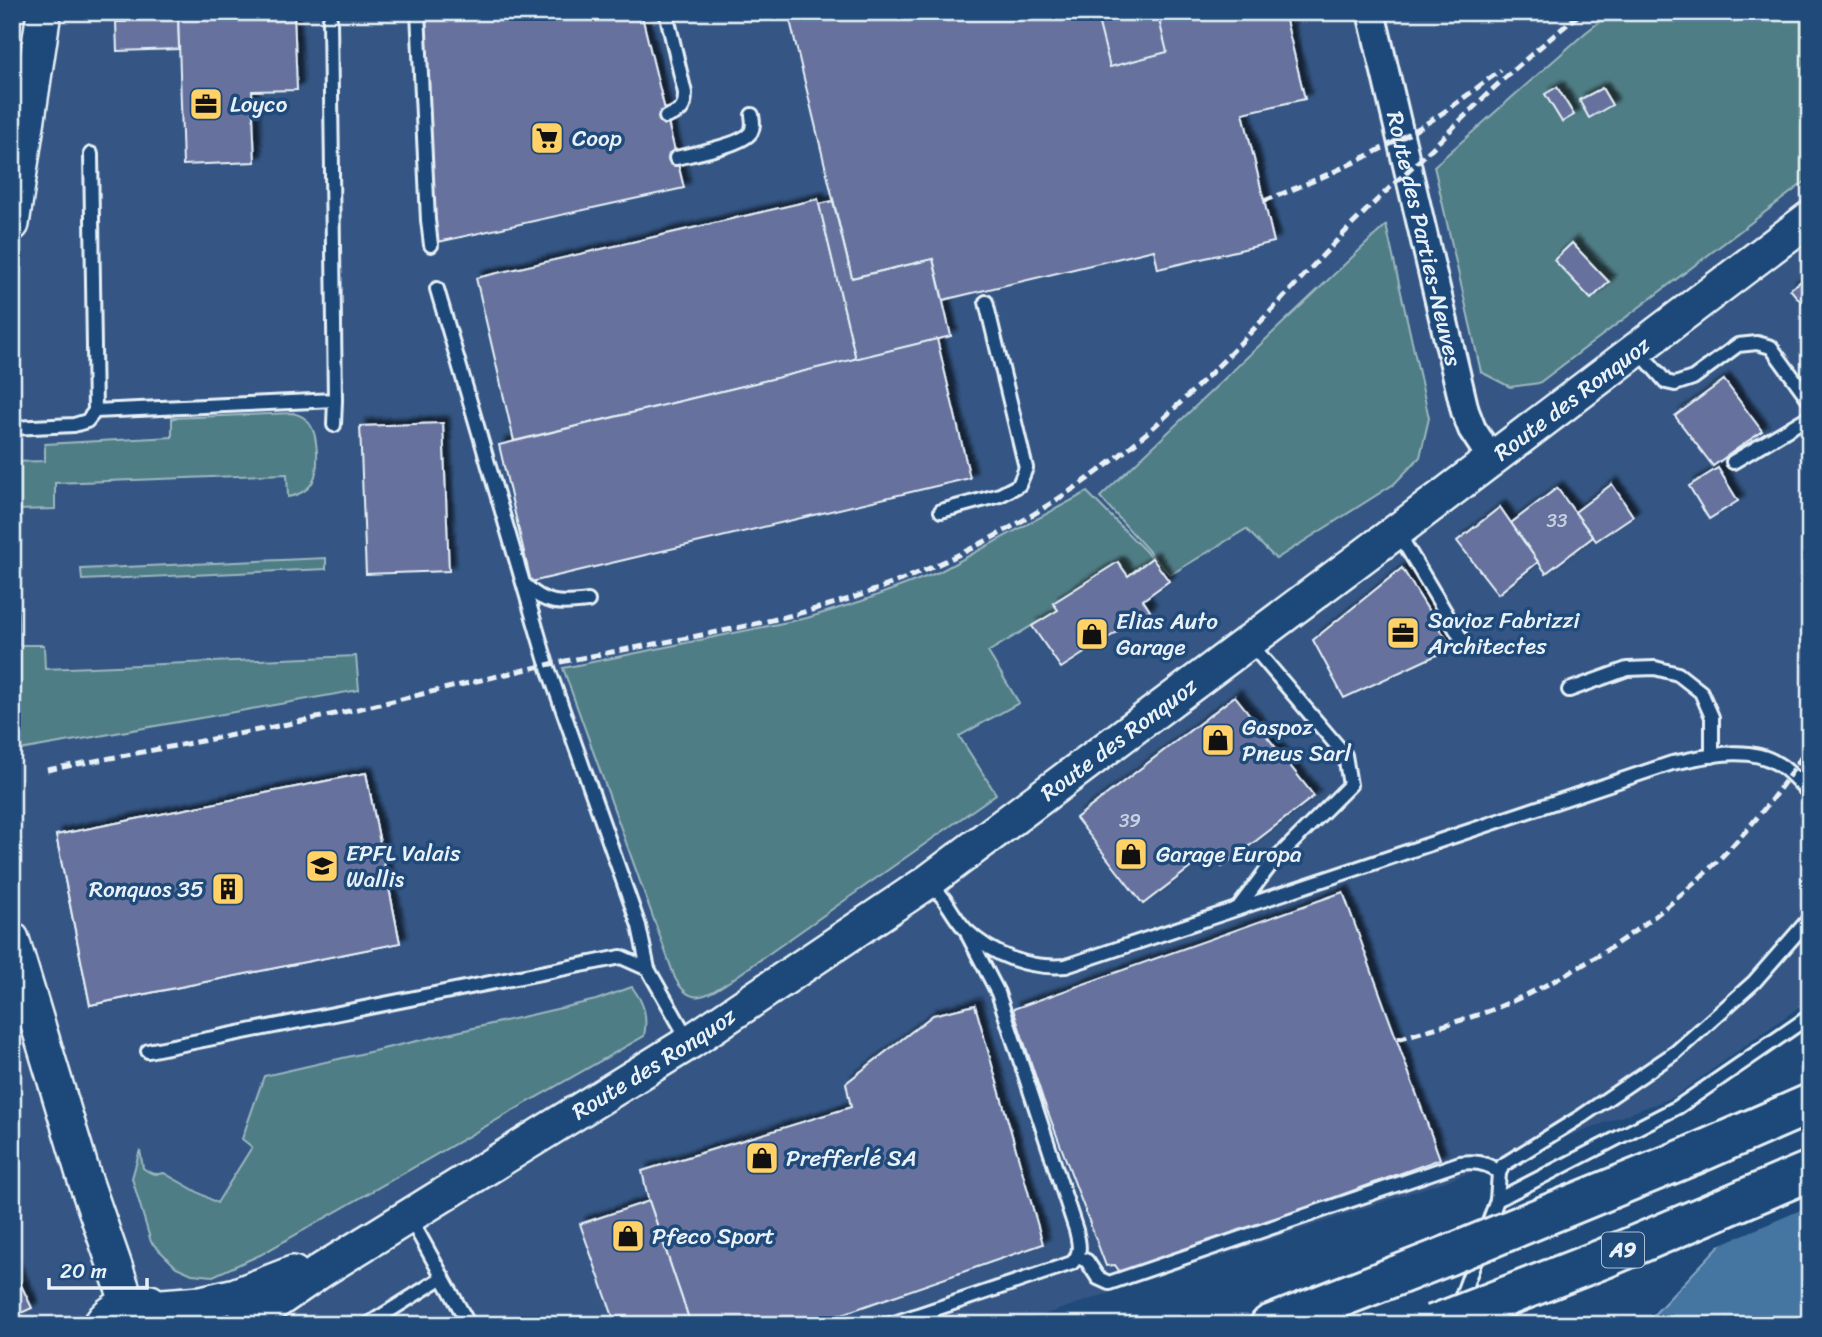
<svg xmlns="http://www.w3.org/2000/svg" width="1822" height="1337" font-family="Sriracha,sans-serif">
	<defs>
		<filter id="shadow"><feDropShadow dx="6" dy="-6" stdDeviation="2" flood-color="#0009"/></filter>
	</defs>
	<rect width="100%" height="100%" fill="#1f4a7a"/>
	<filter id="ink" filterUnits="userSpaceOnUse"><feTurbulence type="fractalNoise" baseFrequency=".0143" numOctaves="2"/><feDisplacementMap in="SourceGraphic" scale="14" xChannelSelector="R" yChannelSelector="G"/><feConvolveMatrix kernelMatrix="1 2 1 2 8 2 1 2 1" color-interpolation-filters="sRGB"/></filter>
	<g filter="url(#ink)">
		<!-- built -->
		<polygon fill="#345684" points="44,12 1810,12 1810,999 1674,1097 1458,1177 1013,1325 12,1325 12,224"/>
		<!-- green -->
		<g fill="#507d86" stroke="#9cb7bf" stroke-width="2">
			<polygon points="1612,12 1810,12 1810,178 1539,383 1510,387 1481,372 1434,166 1585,33"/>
			<polygon points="1386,225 1429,418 1420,457 1394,484 1276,559 1246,529 1170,575 1100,497"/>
			<path d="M293,413c5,2 11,3 14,8 8,8 9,19 10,31 1,23 -2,40 -29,45l-1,-23 -232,9v26l-41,1 5,135h25l1,24 311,-13 3,34 -345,61 -2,-9v-280l33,-1v-17l127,-7v-19z"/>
			<path d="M1087,492l65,66 -24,18 -10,-14 -64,41 4,7 -70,42 31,51 -60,33 37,58 -266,187c-24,15 -39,27 -55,-3l-112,-310 244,-50 55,-17 77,-29z"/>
			<polygon points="326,558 326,569 82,580 81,569"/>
			<path d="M632,987c12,16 16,29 12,49l-384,219 -47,21 -21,-2 -16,-7 -25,-25 -19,-64 8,-28 3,18c8,6 12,7 21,5l53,30 35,-56 -10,-8 22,-63 332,-76z"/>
		</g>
		<!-- water -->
		<polygon fill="#4474a1" stroke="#86a6c4" stroke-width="2" points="1810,1150 1810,1325 1644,1325"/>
		<!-- pier -->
		<polygon fill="#1f4a7a" points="1810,1147 1810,1206 1712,1248 1807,1148"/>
		<!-- building -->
		<g fill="#66729d" stroke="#e8f1f8" stroke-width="2" fill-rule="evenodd" filter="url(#shadow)">
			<polygon points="125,12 178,12 179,49 117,51 116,22 126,22"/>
			<polygon points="178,12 294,12 297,90 252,91 255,162 183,165"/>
			<polygon points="418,12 641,12 684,188 438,242 425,169"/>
			<polygon points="788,12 1284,12 1305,99 1243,113 1274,242 1158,269 1154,250 943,300 933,259 852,278"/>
			<polygon points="1096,12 1157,12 1167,52 1110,67"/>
			<polygon points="1557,87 1574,115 1562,122 1545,94"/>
			<polygon points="1602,88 1612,105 1589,118 1579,100"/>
			<polygon points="818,199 856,359 514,441 476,278"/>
			<polygon points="833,201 852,278 933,259 951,336 856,359 819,204"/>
			<polygon points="1572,243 1609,282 1591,299 1554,260"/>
			<polygon points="1810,275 1810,313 1790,289"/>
			<polygon points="937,339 970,478 531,582 499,445"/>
			<polygon points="1724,380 1762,431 1713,466 1675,416"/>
			<polygon points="443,423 449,571 366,574 360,426"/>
			<polygon points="1718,468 1738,501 1709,519 1689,486"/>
			<polygon points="1612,484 1633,516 1596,541 1575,512"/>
			<polygon points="1557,488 1593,537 1546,573 1511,523"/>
			<polygon points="1500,507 1538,562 1498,594 1457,541"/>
			<polygon points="1152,558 1169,581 1143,600 1150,611 1061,668 1032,626 1058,610 1053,603 1118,562 1128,576"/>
			<polygon points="1402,568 1452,648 1344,698 1313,640"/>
			<polygon points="1235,696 1314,796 1222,867 1211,852 1143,904 1076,818"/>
			<path d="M366,773l34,170 -310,62 -34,-170zM315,838l12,61 -181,35 -12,-61z"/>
			<polygon points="366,773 400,943 90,1005 56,835"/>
			<polygon points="1343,892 1440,1159 1122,1275 1115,1265 1106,1266 1043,1099 1013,1009"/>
			<polygon points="975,1005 1043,1244 811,1325 691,1325 648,1198 642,1171 851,1107 846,1083 933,1015"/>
			<polygon points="649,1201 691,1325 616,1325 580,1224"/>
			<polygon points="12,1266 32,1308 12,1317"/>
		</g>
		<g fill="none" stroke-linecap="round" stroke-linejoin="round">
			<defs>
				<g id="service">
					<polyline points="418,12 428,220 431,245"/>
					<path d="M666,12l19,81c0,17 -4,18 -19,24"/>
					<path d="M676,158c16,-4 67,-13 75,-26 3,-6 2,-11 1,-17"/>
					<polyline points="437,289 547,665 639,926 648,969"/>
					<polyline points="1637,349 1666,382 1675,384 1693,378 1738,345 1757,343 1771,347 1810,401"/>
					<polyline points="95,411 335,400 330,19"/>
					<polyline points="334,425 335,400"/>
					<polyline points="12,428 74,425 87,421 95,411 91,154"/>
					<polyline points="1733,462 1810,416"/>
					<polyline points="941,511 1000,495 1019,485 1026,468 986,302"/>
					<polyline points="1397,531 1462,640"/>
					<path d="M525,585c21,21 36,19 63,16"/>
					<polyline points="1569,690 1627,669 1655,668 1678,674 1701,692 1712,717 1712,756"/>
					<path d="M930,882c4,5 9,11 14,17 7,10 13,22 22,31 27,26 63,39 100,36l606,-203c33,-6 75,-19 106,1 12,7 22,20 32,30"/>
					<polyline points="1238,908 1272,863 1350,785 1345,755 1249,642"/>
					<polyline points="148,1051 621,957 648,969 689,1041"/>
					<polyline points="1497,1200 1499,1173 1503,1165 1582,1116 1676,1052 1754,982 1810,918"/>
					<polyline points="410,1218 469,1325"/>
					<polyline points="1486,1230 1497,1200 1678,1107 1810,1016"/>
					<path d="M1078,1257l9,4 11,17 11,5 351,-120c14,-2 28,-1 39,10"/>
					<polyline points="1457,1309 1479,1250"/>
					<polyline points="367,1325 443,1277"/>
					<path d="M888,1325l184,-62c10,-10 7,-20 4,-33l-78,-237 -30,-58"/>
				</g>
				<g id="minor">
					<path id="s1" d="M1371,12l94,399 7,18 19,29"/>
				</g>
				<g id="tertiary">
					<polyline points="12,224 44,12"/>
					<polyline points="12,939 84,1177 128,1304"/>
					<polyline points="162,1306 201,1303 236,1295 293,1273"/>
					<path d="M100,1325c11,-17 30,-24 50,-23"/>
					<path id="s2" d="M242,1325l80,-55 368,-228 239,-161 468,-350 413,-313"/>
				</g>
				<polyline id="motorway" points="1270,1325 1449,1255"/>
			</defs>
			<!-- service casing -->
			<use href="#service" stroke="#e8f1f8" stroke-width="18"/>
			<!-- minor casing -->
			<use href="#minor" stroke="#e8f1f8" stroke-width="32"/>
			<!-- tertiary casing -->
			<use href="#tertiary" stroke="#e8f1f8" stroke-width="38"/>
			<!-- motorway casing -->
			<use href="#motorway" stroke="#e8f1f8" stroke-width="44"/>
			<!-- service -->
			<use href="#service" stroke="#1f4a7a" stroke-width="12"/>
			<!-- minor -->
			<use href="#minor" stroke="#1f4a7a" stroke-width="26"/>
			<!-- tertiary -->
			<use href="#tertiary" stroke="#1f4a7a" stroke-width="33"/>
			<!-- motorway -->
			<use href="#motorway" stroke="#1f4a7a" stroke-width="38"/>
			<!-- rail -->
			<g stroke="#e8f1f8" stroke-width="5" stroke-dasharray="10 5" stroke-linecap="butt">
				<path d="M1264,201c56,-22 120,-50 171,-83 23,-15 44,-32 66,-48"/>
				<path d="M47,770c99,-19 198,-36 297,-58 69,-15 138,-33 207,-48 101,-21 206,-35 304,-67 75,-25 149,-62 215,-106 107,-70 189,-170 277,-261 25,-26 51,-50 77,-74 28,-27 55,-55 83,-80 24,-22 50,-43 75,-64"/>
				<path d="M1398,1039c31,-10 65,-18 96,-30 129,-53 244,-146 316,-266"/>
			</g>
			<defs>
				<g id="motorway-bridge">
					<polyline points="1449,1255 1691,1156 1810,1104"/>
					<polyline points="1433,1325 1605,1258 1810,1171"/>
				</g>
			</defs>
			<!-- motorway-bridge casing -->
			<use href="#motorway-bridge" stroke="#e8f1f8" stroke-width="44" stroke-linecap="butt"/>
			<!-- motorway-bridge -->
			<use href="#motorway-bridge" stroke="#1f4a7a" stroke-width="38"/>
		</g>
	</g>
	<!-- icons -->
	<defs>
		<symbol id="office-square" viewBox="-11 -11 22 22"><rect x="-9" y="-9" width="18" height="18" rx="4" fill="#ffd166" stroke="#1f4a7a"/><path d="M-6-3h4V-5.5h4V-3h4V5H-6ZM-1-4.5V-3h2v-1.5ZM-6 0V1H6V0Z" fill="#111"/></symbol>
		<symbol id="supermarket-square" viewBox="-11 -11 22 22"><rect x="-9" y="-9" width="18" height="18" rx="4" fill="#ffd166" stroke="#1f4a7a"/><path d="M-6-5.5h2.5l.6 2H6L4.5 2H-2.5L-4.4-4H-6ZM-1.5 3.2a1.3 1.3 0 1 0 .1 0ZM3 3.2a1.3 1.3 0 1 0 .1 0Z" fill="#111"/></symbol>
		<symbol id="shop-square" viewBox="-11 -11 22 22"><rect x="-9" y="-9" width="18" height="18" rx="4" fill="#ffd166" stroke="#1f4a7a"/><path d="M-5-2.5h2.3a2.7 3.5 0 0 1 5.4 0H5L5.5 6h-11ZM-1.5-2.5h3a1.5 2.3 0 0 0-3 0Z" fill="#111"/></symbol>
		<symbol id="university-square" viewBox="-11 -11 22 22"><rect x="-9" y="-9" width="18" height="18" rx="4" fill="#ffd166" stroke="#1f4a7a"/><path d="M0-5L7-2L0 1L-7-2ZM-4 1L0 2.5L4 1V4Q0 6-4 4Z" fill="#111"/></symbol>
		<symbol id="building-square" viewBox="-11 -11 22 22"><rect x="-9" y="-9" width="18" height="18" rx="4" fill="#ffd166" stroke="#1f4a7a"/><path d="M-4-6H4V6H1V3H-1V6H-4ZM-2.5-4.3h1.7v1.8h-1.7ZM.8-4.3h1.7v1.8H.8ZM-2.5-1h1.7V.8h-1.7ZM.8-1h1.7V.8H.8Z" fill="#111"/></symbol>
	</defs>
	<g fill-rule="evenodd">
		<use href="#office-square" x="187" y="85" width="38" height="38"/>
		<use href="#supermarket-square" x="528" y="119" width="38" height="38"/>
		<use href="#office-square" x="1384" y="614" width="38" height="38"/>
		<use href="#shop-square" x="1073" y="615" width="38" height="38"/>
		<use href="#shop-square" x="1199" y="721" width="38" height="38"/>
		<use href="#shop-square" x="1112" y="835" width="38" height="38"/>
		<use href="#university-square" x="303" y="847" width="38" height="38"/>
		<use href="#building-square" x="209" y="870" width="38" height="38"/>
		<use href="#shop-square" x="743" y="1139" width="38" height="38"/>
		<use href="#shop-square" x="609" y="1217" width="38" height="38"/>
	</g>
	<g text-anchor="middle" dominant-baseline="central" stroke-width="7" stroke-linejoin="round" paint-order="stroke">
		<!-- number labels -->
		<g font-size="19" fill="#c8d1e1">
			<text x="1557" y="520">33</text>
			<text x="1130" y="820">39</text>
		</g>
		<!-- shield labels -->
		<rect fill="#1f4a7a" stroke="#acbfd2" stroke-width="2" x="1602" y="1232.5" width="42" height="35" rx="5"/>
		<g font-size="21" font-weight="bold" fill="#e8f1f8">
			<text x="1623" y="1250">A9</text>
		</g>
		<!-- poi labels -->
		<g font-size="23" fill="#e8f1f8" stroke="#1f4a7a" text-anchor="start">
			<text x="230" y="104">Loyco</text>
			<text x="572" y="138">Coop</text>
			<text x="1428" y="620">Savioz Fabrizzi<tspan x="1428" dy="26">Architectes</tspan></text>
			<text x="1116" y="621">Elias Auto<tspan x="1116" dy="26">Garage</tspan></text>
			<text x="1242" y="727">Gaspoz<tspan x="1242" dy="26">Pneus Sarl</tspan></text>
			<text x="346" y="853">EPFL Valais<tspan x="346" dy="26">Wallis</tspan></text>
			<text x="1156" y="854">Garage Europa</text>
			<text x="204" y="889" text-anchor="end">Ronquos 35</text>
			<text x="786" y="1158">Prefferlé SA</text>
			<text x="652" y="1236">Pfeco Sport</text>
		</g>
		<!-- street labels -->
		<g font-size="23" fill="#e8f1f8" stroke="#1f4a7a">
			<text stroke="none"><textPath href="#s1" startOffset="233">Route des Parties-Neuves</textPath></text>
			<text stroke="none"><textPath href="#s2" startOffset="1622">Route des Ronquoz</textPath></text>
			<text stroke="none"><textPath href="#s2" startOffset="1055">Route des Ronquoz</textPath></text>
			<text stroke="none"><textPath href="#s2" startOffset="488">Route des Ronquoz</textPath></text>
		</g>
	</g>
	<!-- margin -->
	<rect width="1822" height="1337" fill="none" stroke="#1f4a7a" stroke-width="42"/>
	<rect x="21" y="21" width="1780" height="1295" fill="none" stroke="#e8f1f8" stroke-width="2.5" filter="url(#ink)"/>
	<!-- scale -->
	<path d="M49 1278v10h98v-10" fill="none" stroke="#e8f1f8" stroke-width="3.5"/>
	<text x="60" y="1278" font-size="21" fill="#e8f1f8" stroke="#1f4a7a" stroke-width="5" paint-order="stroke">20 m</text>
</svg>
